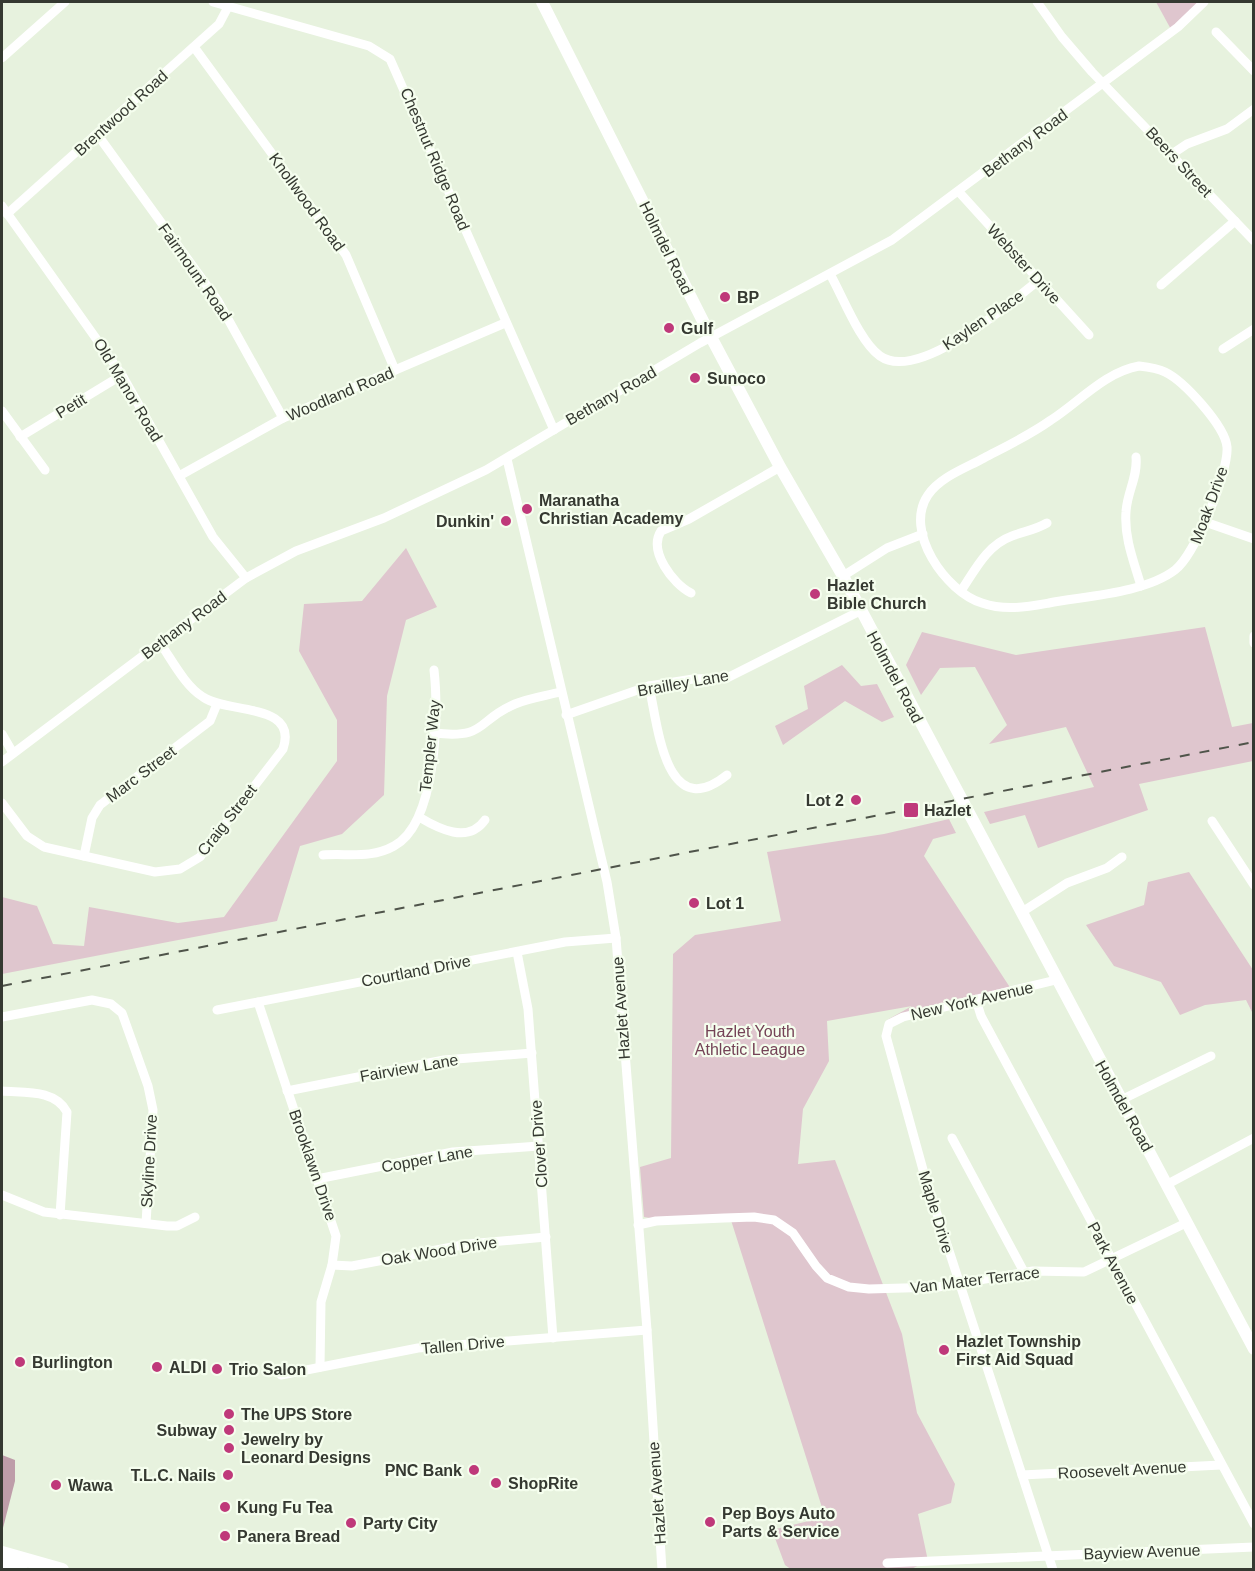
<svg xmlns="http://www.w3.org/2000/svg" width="1255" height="1571" font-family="Arial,sans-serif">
	<rect width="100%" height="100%" fill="#e7f2de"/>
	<!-- green -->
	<g fill="#dfc6ce">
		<polygon points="1156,2 1203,2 1173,33"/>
		<polygon points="406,548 437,607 406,620 387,696 384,795 342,834 300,846 277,921 2,974 2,897 37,906 53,944 84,946 89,907 178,923 224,917 337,761 337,720 299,651 304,604 362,601"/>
		<polygon points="1205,627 1232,727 1253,723 1253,761 1139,784 1148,810 1038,848 1025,815 990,824 984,812 1094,787 1066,727 989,744 1007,725 975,667 940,668 921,695 906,665 922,632 1016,655"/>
		<polygon points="842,665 861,686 877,684 894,717 882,722 845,701 783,745 775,726 808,709 804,686"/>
		<polygon points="949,819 956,833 933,839 924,856 1013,992 887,1020 912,1006 827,1021 829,1061 803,1109 798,1164 835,1160 902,1334 917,1413 955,1484 951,1503 918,1514 928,1561 909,1570 792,1570 785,1565 772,1530 825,1517 730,1217 668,1221 644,1217 640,1167 671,1158 673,954 695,935 781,921 767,852 884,834"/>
		<polygon points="1189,872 1253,970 1253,1014 1246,1000 1205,1005 1180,1015 1161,982 1114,966 1086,925 1144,905 1148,882"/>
	</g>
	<!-- water -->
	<polygon fill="#be9da9" points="2,1455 15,1460 15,1481 2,1532"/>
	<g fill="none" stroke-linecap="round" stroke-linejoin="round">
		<!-- minor -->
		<g stroke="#fff" stroke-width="9">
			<polyline points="213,2 369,46 390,59 554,430"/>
			<polyline points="1037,2 1062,37 1092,72 1254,241"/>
			<polyline points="1216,32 1254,71"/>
			<polyline points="194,47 346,255 395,370"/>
			<polyline points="2,58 65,2"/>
			<polyline points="97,134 218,301 283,418"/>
			<polyline points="1172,154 1187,144 1227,129 1254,109"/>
			<polyline points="959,192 1089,335"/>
			<polyline points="2,206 122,375 213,537 246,578"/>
			<polyline points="7,214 219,24 228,7"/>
			<path d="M830,274c13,23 30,68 50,82 38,27 129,-52 159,-76"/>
			<polyline points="1161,285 1235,221"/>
			<polyline points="1223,349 1254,329"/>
			<path d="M1139,366c9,1 18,2 26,6 19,9 60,54 62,75 2,24 -32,108 -52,123 -30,23 -89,26 -126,33 -23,4 -44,8 -67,0 -36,-11 -79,-72 -54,-108 12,-18 38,-27 56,-37 23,-12 46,-23 67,-38 28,-18 54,-48 88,-54z"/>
			<polyline points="2,411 45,470"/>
			<polyline points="20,437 122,375"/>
			<path d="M1136,457c2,20 -9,35 -10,55 -2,26 8,50 15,74"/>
			<polyline points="507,459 607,882 616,938 647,1330 662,1570"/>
			<polyline points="179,476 283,418 505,323"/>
			<polyline points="1205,522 1254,539"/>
			<polyline points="843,576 887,548 923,534"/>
			<path d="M961,591c14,-21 26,-46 51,-55 13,-5 23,-6 35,-13"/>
			<path d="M691,593c-18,-9 -43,-42 -30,-62l28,-12 91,-52"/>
			<polyline points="1254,636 1254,643"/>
			<path d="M649,686c9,39 16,139 78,89"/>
			<polyline points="566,715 649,686 693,679 727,678 860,611"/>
			<path d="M434,733c54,6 41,-12 81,-29 14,-6 30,-8 45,-12"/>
			<polyline points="2,734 13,753"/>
			<polyline points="2,762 246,578 296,551 384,518 486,470 700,343 892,240 1178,27 1204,2"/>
			<path d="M2,803l25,33 17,11 111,25 25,-3 20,-12 83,-108c16,-47 -56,-35 -80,-52 -18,-11 -31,-37 -43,-54"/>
			<path d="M419,817c20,12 49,27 66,3"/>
			<polyline points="1212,821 1254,885"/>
			<path d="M323,855c24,-2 48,4 71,-9 43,-23 45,-133 40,-176"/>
			<polyline points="84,856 92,818 100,805 210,721 217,704"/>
			<polyline points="1022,912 1067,883 1107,868 1122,857"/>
			<polyline points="517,952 528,1009 553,1338"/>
			<polyline points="976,1000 981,1016 1254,1524"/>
			<polyline points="258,1002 336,1236 332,1265 321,1302 320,1367"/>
			<polyline points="217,1010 565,942 616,938"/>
			<polyline points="2,1017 92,1000 111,1004 122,1013 148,1086 153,1110 146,1223"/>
			<path d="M2,1091c22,2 53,-2 65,21l-7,103"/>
			<polyline points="287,1091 444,1060 532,1053"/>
			<polyline points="1121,1100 1211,1056"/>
			<polyline points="952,1138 1024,1272"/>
			<polyline points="317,1179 453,1152 539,1146"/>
			<polyline points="1166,1185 1254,1138"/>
			<polyline points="2,1195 44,1212 167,1226 177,1226 195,1217"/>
			<polyline points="638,1225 656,1221 724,1218 754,1217 774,1220 793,1233 816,1266 827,1278 849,1287 869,1289 938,1287 1033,1271 1084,1272 1186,1223"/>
			<polyline points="332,1265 352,1266 468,1244 546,1237"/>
			<polyline points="281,1375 418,1348 647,1330"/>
			<polyline points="1022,1475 1221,1465"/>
			<polyline points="887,1563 1254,1547"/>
			<polyline points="1053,1570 925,1177 886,1036 889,1024 903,1017 1056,980"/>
		</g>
		<!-- major -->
		<polyline stroke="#fff" stroke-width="12" points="542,2 711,337 780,467 843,576 1254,1349"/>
		<!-- highway -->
		<g stroke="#fff" stroke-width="14">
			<polyline points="2,1553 62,1570"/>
			<polyline points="2,1565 21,1570"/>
		</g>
		<!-- rail -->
		<polyline stroke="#4f544a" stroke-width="2" stroke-dasharray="10 10" stroke-linecap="butt" points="2,986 1254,742"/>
	</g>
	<!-- markers -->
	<g fill="#bf397a" stroke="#f5feee" stroke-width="2">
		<circle cx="725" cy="297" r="6"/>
		<circle cx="669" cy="328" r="6"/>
		<circle cx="695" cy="378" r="6"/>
		<circle cx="527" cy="509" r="6"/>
		<circle cx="506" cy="521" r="6"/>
		<circle cx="815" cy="594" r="6"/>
		<circle cx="856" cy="800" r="6"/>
		<rect x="903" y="802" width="16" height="16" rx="3"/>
		<circle cx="694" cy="903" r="6"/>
		<circle cx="944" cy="1350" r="6"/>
		<circle cx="20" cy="1362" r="6"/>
		<circle cx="157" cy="1367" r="6"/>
		<circle cx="217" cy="1369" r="6"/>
		<circle cx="229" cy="1414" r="6"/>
		<circle cx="229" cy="1430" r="6"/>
		<circle cx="229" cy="1448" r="6"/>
		<circle cx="474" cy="1470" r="6"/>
		<circle cx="228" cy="1475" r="6"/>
		<circle cx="496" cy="1483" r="6"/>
		<circle cx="56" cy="1485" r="6"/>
		<circle cx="225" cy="1507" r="6"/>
		<circle cx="710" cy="1522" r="6"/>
		<circle cx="351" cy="1523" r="6"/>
		<circle cx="225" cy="1536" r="6"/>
	</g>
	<g text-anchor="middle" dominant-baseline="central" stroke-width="4.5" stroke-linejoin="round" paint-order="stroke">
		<!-- street labels -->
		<g font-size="16" fill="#353931" stroke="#f5feee">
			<text transform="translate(121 113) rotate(-42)">Brentwood Road</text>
			<text transform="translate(1025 143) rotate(-37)">Bethany Road</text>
			<text transform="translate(435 159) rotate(67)">Chestnut Ridge Road</text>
			<text transform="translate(1179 162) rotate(47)">Beers Street</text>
			<text transform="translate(307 202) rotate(54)">Knollwood Road</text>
			<text transform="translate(666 248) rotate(64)">Holmdel Road</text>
			<text transform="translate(1024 264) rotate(48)">Webster Drive</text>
			<text transform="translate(195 272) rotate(55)">Fairmount Road</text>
			<text transform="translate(983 320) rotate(-34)">Kaylen Place</text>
			<text transform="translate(128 390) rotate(59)">Old Manor Road</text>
			<text transform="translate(340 394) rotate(-23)">Woodland Road</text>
			<text transform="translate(611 396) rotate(-30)">Bethany Road</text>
			<text transform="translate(71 406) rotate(-31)">Petit</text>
			<text transform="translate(1209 505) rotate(-70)">Moak Drive</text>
			<text transform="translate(184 625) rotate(-37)">Bethany Road</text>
			<text transform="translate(895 677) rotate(62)">Holmdel Road</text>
			<text transform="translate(683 683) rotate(-10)">Brailley Lane</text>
			<text transform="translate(430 746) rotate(-84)">Templer Way</text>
			<text transform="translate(141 774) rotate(-37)">Marc Street</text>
			<text transform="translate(227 820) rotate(-52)">Craig Street</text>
			<text transform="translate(416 971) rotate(-11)">Courtland Drive</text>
			<text transform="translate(972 1001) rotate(-13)">New York Avenue</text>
			<text transform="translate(621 1008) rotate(-94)">Hazlet Avenue</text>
			<text transform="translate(409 1068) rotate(-10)">Fairview Lane</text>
			<text transform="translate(1124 1106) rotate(61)">Holmdel Road</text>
			<text transform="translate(539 1144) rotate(-94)">Clover Drive</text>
			<text transform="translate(427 1159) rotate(-10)">Copper Lane</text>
			<text transform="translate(149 1161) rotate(-87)">Skyline Drive</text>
			<text transform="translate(313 1165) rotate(71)">Brooklawn Drive</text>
			<text transform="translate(936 1212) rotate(73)">Maple Drive</text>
			<text transform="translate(439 1251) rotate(-9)">Oak Wood Drive</text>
			<text transform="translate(1113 1263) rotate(62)">Park Avenue</text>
			<text transform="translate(975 1280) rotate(-7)">Van Mater Terrace</text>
			<text transform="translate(463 1345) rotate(-5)">Tallen Drive</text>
			<text transform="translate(1122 1470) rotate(-3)">Roosevelt Avenue</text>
			<text transform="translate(657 1493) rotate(-94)">Hazlet Avenue</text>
			<text transform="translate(1142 1552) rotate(-2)">Bayview Avenue</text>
		</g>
		<!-- poi labels -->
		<g font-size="16" font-weight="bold" fill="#353931" stroke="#f5feee" text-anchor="start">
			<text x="737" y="297">BP</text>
			<text x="681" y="328">Gulf</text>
			<text x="707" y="378">Sunoco</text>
			<text x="539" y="500">Maranatha<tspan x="539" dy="18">Christian Academy</tspan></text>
			<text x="494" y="521" text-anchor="end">Dunkin'</text>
			<text x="827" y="585">Hazlet<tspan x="827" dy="18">Bible Church</tspan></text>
			<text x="844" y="800" text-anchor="end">Lot 2</text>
			<text x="924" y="810">Hazlet</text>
			<text x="706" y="903">Lot 1</text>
			<text x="956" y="1341">Hazlet Township<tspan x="956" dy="18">First Aid Squad</tspan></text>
			<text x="32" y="1362">Burlington</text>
			<text x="169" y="1367">ALDI</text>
			<text x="229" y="1369">Trio Salon</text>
			<text x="241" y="1414">The UPS Store</text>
			<text x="217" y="1430" text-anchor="end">Subway</text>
			<text x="241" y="1439">Jewelry by<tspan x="241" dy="18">Leonard Designs</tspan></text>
			<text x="462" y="1470" text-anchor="end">PNC Bank</text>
			<text x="216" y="1475" text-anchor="end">T.L.C. Nails</text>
			<text x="508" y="1483">ShopRite</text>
			<text x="68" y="1485">Wawa</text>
			<text x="237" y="1507">Kung Fu Tea</text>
			<text x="722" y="1513">Pep Boys Auto<tspan x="722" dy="18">Parts &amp; Service</tspan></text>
			<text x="363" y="1523">Party City</text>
			<text x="237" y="1536">Panera Bread</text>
		</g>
		<!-- park labels -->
		<g font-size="16" fill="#744256" stroke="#f5feee">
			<text x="750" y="1031">Hazlet Youth<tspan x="750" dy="18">Athletic League</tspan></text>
		</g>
	</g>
	<!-- border -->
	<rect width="1255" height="1571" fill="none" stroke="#353931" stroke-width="6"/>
</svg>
